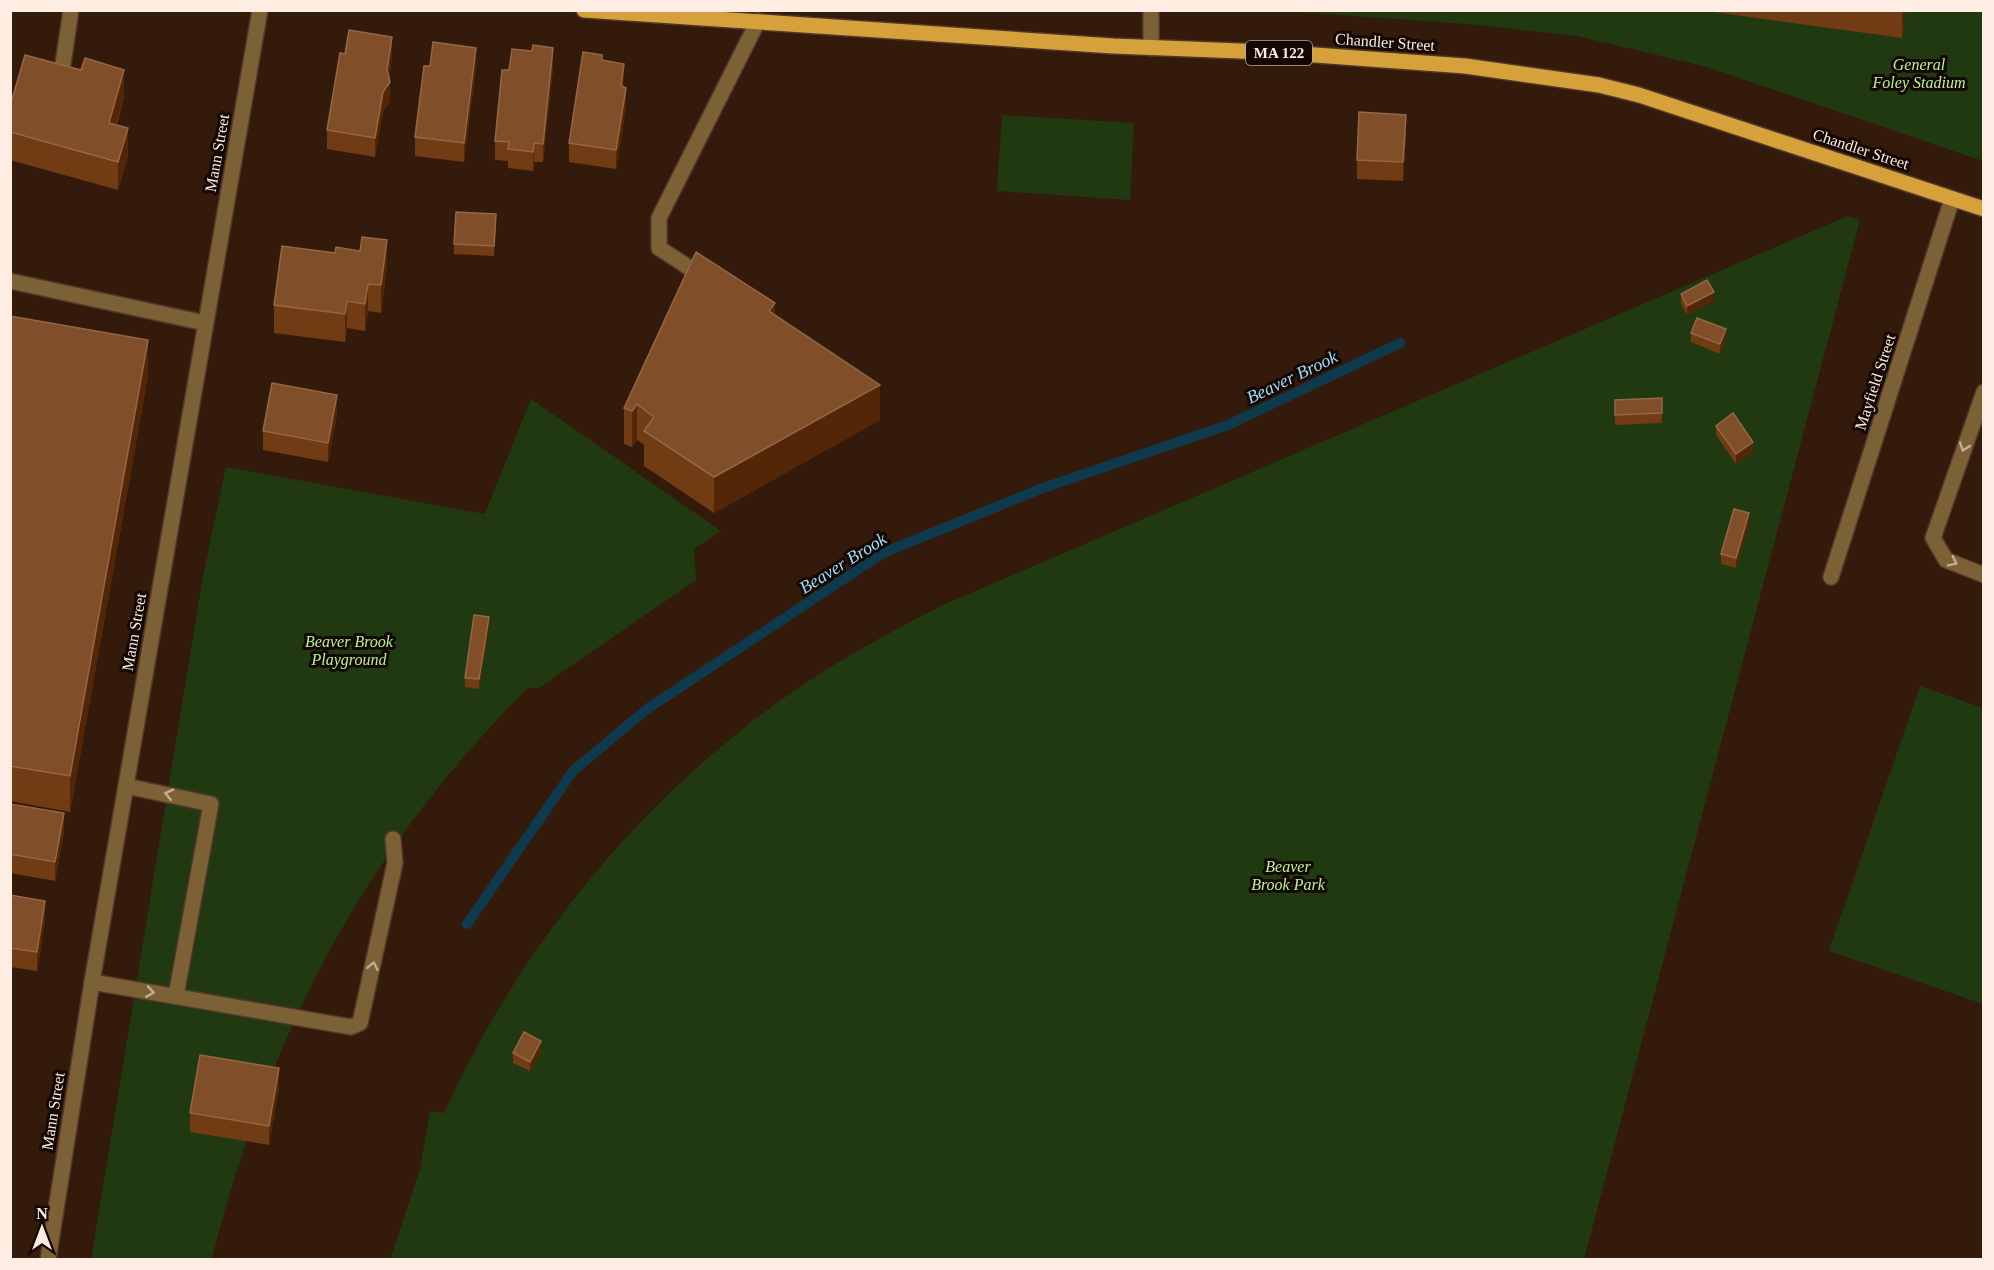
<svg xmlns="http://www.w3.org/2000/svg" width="1994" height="1270" font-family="'Times New Roman',serif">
	<rect width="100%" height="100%" fill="#341a0b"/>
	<!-- green -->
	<g fill="#203910">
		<polygon points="1284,11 1983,11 1983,161 1707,67 1577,36 1480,25"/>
		<polygon points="1002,115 1134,123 1130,200 997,191"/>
		<path d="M1848,216l12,4 -276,1039 -1194,1 30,-91 10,-58 14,2c74,-162 186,-302 330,-408 53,-39 112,-71 171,-101z"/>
		<path d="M531,399l190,132 -27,18 2,31 -157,108h-11c-163,161 -261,350 -316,571l-121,1 112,-684 23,-109 259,47z"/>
		<polygon points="1920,686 1983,708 1983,1004 1829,951"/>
	</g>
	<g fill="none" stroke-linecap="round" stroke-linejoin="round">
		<!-- stream -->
		<polyline stroke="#0f3a4e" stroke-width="10" points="467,924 573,771 647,709 883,553 1040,489 1228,425 1400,343"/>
		<defs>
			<g id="lane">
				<polyline points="1151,10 1151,48"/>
				<polyline points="63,64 71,10"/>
				<polyline points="705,278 659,248 659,218 758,21"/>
				<polyline points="10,281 205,323"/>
				<polyline points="1984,392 1933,538 1946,560 1984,575"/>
				<polyline points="126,786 211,804 176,996"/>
				<polyline points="92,982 351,1027 360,1023 395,863 393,839"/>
			</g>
			<g id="street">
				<polyline points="1831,577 1952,199"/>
				<polyline points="48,1260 92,982 260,10"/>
			</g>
			<polyline id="primary" points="584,10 1113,46 1288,53 1465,66 1599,85 1639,95 1984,209"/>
		</defs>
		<!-- lane casing -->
		<use href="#lane" stroke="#503729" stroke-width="18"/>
		<!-- street casing -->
		<use href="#street" stroke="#503729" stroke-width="18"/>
		<!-- primary casing -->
		<use href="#primary" stroke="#503729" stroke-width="18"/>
		<!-- lane -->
		<use href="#lane" stroke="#7b6135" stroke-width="15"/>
		<!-- street -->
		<use href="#street" stroke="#7b6135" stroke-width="15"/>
		<!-- primary -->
		<use href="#primary" stroke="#d6a03a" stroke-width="15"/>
	</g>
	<!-- wall -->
	<g fill="#713b13">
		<polygon points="1699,10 1906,10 1902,38"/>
		<polygon points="392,56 389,78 390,101 383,111 375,157 327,149 327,130"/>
		<polygon points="602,61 624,83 624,87 626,107 616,169 569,162 569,143"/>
		<polygon points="476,67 464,162 415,156 415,137"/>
		<polygon points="553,67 543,162 534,162 533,171 508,168 508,161 495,160 495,141 509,70"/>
		<polygon points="124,97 117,125 128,156 118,190 10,160 10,106"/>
		<polygon points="1406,134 1403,181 1357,179 1357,160"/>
		<polygon points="496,224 494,256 454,254 454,244"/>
		<polygon points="387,267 381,313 368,311 365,331 347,328 345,342 274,333 274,305"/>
		<polygon points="1681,294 1714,301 1687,315 1681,304"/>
		<polygon points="775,315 880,420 714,513 644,466 644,445 637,440 632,447 624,444 624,408"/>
		<polygon points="10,316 148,376 70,812 10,801"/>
		<polygon points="1691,333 1726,339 1720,354 1691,342"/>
		<polygon points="1662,398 1662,423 1615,425 1615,400"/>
		<polygon points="337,414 328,462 263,450 263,431"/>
		<polygon points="1716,426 1753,452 1736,464 1716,435"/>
		<polygon points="1749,523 1736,568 1721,564 1721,554"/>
		<polygon points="489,627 479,689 465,687 465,678"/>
		<polygon points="10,804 64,832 55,881 10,873"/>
		<polygon points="10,895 45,920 37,971 10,967"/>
		<polygon points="541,1051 530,1071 513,1063 513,1053"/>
		<polygon points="279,1087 269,1145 190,1132 190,1113"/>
	</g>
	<!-- shaded-wall -->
	<g fill="#522606">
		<polygon points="1902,10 1906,10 1902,38"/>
		<polygon points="392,37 392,56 388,85 390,82 390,101 383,111 375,157 375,138"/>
		<polygon points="476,48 476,67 464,162 464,143"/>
		<polygon points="553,48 553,67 543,162 543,144"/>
		<polygon points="624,64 624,83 621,105 621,86"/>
		<polygon points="124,70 124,97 109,150 109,123"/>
		<polygon points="626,88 626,107 616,169 616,150"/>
		<polygon points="1406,115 1406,134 1403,181 1403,162"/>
		<polygon points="128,128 128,156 118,190 118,162"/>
		<polygon points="534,143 534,162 533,171 533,152"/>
		<polygon points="387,240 387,267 381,313 381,285"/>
		<polygon points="368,284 368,311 365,331 365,304"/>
		<polygon points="1714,292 1714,301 1687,315 1687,306"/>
		<polygon points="347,301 347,328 345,342 345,314"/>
		<polygon points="775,303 775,338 769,311"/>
		<polygon points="1726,329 1726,339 1720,354 1720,344"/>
		<polygon points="148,340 148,376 70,812 70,776"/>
		<polygon points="880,385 880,420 714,513 714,477"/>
		<polygon points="337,395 337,414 328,462 328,443"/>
		<polygon points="637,404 637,440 632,447 632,411"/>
		<polygon points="1753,442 1753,452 1736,464 1736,454"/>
		<polygon points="1749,513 1749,523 1736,568 1736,558"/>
		<polygon points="489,617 489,627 479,689 479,679"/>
		<polygon points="64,813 64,832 55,881 55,862"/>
		<polygon points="45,901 45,920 37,971 37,952"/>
		<polygon points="541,1041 541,1051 530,1071 530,1062"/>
		<polygon points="279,1068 279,1087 269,1145 269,1126"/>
	</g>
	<!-- building -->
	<g fill="#804e29" stroke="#946746" stroke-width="1.5">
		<polygon points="349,30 392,37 387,70 390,82 383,92 375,138 327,130 340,53 345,54"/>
		<polygon points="433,42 476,48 464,143 415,137 424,66 430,66"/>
		<polygon points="533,45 553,48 543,144 534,143 533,152 508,149 509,142 495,141 502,70 509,70 512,49 532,51"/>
		<polygon points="583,52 602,55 602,60 624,64 621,86 626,88 616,150 569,143"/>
		<polygon points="25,55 81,70 85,58 124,70 109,123 128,128 118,162 10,132 10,106"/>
		<polygon points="1359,112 1406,115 1403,162 1357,160"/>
		<polygon points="456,212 496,214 494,246 454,244"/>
		<polygon points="362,237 387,240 381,285 368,284 365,304 347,301 345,314 274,305 282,246 335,253 336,247 360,251"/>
		<polygon points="696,252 775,303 769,311 880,385 714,477 644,431 654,417 637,404 632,411 624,408"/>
		<polygon points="1707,280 1714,292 1687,306 1681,294"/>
		<polygon points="10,316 148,340 70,776 10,766"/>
		<polygon points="1697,318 1726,329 1720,344 1691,333"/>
		<polygon points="272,383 337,395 328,443 263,431"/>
		<polygon points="1662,398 1662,413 1615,415 1615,400"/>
		<polygon points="1733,413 1753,442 1736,454 1716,426"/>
		<polygon points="1734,509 1749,513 1736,558 1721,554"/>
		<polygon points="474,615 489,617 479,679 465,678"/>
		<polygon points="10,804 64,813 55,862 10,854"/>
		<polygon points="10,895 45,901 37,952 10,948"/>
		<polygon points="524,1032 541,1041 530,1062 513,1053"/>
		<polygon points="200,1055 279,1068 269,1126 190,1113"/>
	</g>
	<!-- one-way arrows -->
	<defs><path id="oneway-chevron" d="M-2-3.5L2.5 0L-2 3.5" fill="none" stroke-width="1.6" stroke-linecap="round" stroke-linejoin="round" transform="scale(1.5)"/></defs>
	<g stroke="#c4ad94">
		<use href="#oneway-chevron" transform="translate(1964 447) rotate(109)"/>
		<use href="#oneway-chevron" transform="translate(1953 562) rotate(26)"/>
		<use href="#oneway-chevron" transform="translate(169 794) rotate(-167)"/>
		<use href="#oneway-chevron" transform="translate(373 966) rotate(-79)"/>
		<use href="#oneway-chevron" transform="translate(150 992) rotate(9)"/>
	</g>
	<g text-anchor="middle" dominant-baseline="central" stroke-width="6" stroke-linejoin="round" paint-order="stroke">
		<!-- shield labels -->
		<rect fill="#130803" stroke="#b8a89f" stroke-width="1.5" x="1246" y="41" width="66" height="24" rx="4.5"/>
		<g font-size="15" font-weight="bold" fill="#ffece2">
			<text x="1279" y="53">MA 122</text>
		</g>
		<!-- street labels -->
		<g font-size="16" fill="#ffece2" stroke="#130803">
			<text transform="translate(1385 42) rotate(4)">Chandler Street</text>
			<text transform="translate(1861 149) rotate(18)">Chandler Street</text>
			<text transform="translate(217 153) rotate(-80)">Mann Street</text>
			<text transform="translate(1875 382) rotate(-72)">Mayfield Street</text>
			<text transform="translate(134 632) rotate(-80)">Mann Street</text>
			<text transform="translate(53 1111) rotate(-81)">Mann Street</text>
		</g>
		<!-- park labels -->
		<g font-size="16" font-style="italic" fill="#bbf19c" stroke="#130803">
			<text x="1919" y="64">General<tspan x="1919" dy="18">Foley Stadium</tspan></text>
			<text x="349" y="641">Beaver Brook<tspan x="349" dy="18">Playground</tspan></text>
			<text x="1288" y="866">Beaver<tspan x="1288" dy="18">Brook Park</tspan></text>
		</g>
		<!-- water labels -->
		<g font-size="18" font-style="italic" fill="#a0dcfb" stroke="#130803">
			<text transform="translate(1292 377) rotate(-26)">Beaver Brook</text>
			<text transform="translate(843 563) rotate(-32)">Beaver Brook</text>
		</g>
	</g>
	<!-- border -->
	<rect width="1994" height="1270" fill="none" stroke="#ffece2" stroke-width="24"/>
	<!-- north arrow -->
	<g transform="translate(42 1228)" stroke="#130803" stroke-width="4.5" paint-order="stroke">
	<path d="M0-4.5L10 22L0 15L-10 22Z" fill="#ffece2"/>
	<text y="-9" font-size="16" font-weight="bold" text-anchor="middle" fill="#ffece2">N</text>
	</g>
</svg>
